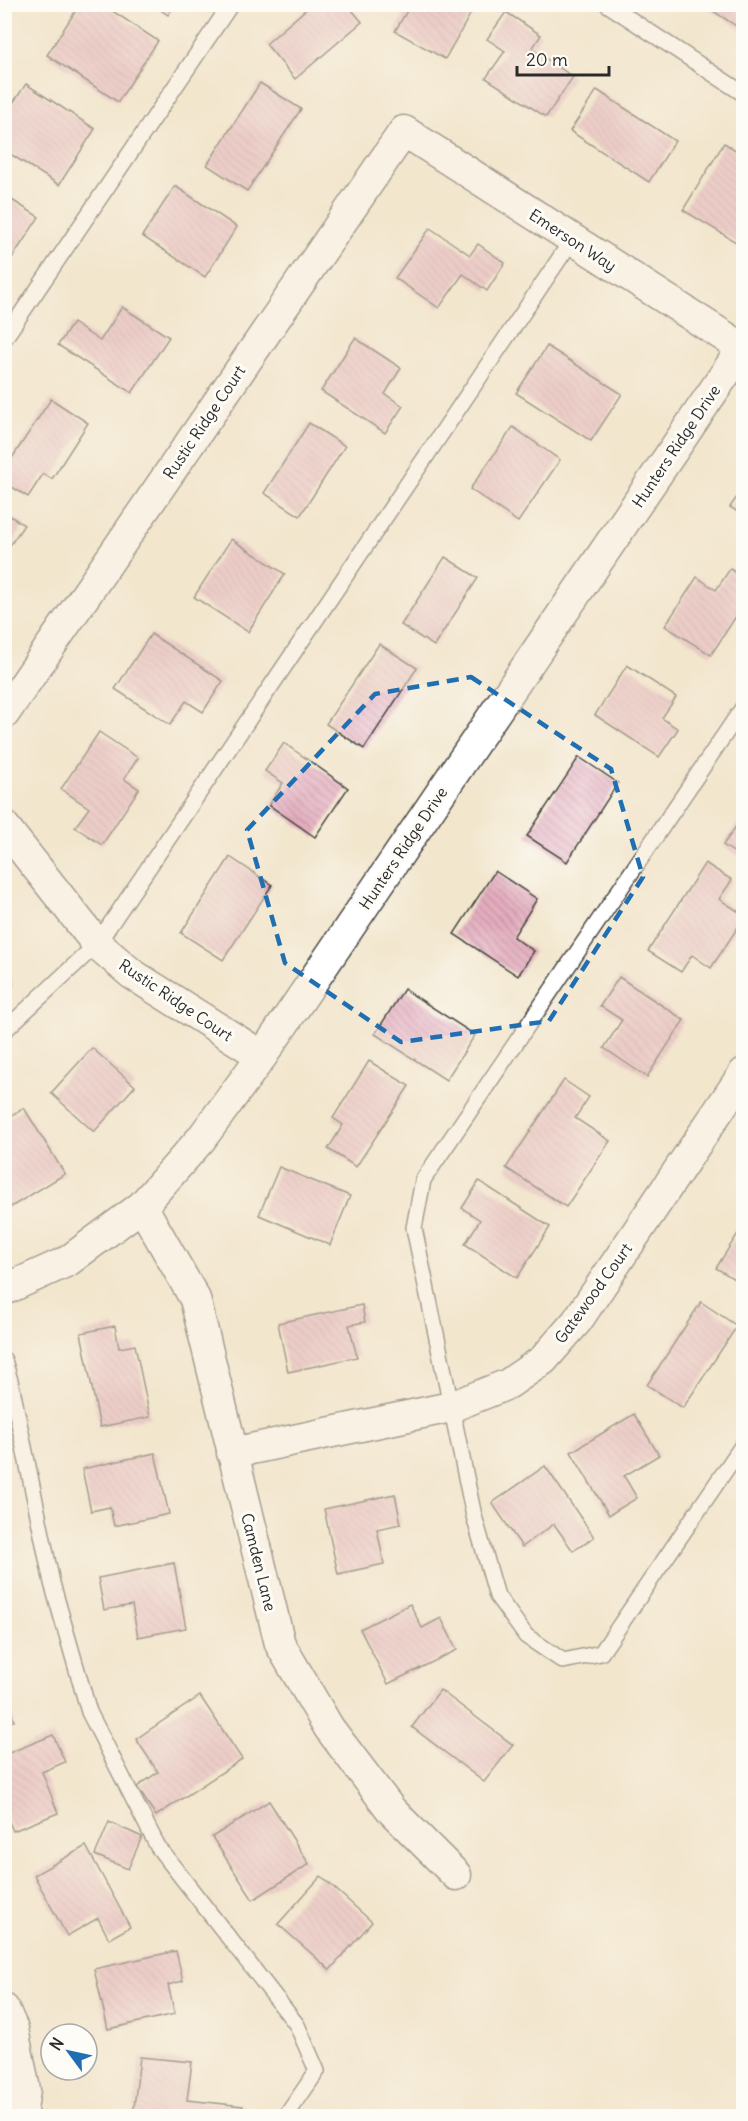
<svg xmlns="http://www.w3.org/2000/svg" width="748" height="2121" font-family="Delius,sans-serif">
	<defs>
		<pattern id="building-back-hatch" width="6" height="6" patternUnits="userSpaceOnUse" patternTransform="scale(1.5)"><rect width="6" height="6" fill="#e5aec0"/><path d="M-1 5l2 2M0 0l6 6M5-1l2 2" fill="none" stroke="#ba8e9c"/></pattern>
	</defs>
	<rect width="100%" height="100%" fill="#fdfcf7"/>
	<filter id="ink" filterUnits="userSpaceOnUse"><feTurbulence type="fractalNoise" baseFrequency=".0167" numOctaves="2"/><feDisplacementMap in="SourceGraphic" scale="12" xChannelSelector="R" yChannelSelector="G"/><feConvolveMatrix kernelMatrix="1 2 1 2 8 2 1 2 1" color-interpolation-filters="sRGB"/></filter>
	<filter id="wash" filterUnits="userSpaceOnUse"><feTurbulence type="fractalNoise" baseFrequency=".008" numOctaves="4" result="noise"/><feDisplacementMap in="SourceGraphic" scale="24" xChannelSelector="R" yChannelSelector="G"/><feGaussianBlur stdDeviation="1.35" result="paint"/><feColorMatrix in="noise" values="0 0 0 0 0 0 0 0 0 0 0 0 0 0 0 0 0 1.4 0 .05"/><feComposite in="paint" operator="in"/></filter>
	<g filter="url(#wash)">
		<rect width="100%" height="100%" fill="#f2e6cd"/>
		<g id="blocks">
			<!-- building -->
			<g fill="url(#building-back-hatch)">
				<polygon points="80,4 102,4 158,41 118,102 47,55"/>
				<polygon points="152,4 175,4 168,15"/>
				<polygon points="312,4 347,4 362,22 295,79 266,44"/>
				<polygon points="411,4 476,4 445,59 395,31"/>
				<polygon points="702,4 744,4 744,31"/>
				<polygon points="506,12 541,35 532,49 573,77 546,117 486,78 505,51 487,39"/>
				<polygon points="260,83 301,109 247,191 207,165"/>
				<polygon points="26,84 95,129 59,185 4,150 4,116"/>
				<polygon points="597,90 675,141 649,182 570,131"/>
				<polygon points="724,143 744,155 744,247 683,210"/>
				<polygon points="175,186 237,227 205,277 142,236"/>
				<polygon points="4,195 39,217 4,270"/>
				<polygon points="430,228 470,255 478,244 505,263 487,291 463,274 439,308 395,278"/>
				<polygon points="122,307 169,337 132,393 58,345 73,323 100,341"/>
				<polygon points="355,338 401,368 385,394 403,406 385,433 321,391"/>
				<polygon points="547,346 622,394 591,441 516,393"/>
				<polygon points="51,399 88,423 52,479 43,474 28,497 4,482 4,470"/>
				<polygon points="309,423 345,446 300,516 264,493"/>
				<polygon points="513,427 560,460 518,522 470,489"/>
				<polygon points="744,487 744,516 730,507"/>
				<polygon points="4,512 24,525 4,554"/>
				<polygon points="231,539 285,574 248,632 194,597"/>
				<polygon points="445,557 478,578 434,646 401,625"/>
				<polygon points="730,569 744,578 744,604 711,655 665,626 697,577 716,590"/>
				<polygon points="151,634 223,681 203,712 186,701 170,725 115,689"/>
				<polygon points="379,644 417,668 364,749 326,724"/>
				<polygon points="627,665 676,697 662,718 678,729 659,757 595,715"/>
				<polygon points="99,732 138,758 124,779 139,789 102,845 75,827 89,808 61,789"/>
				<polygon points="284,743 348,788 315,837 269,805 283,783 265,771"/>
				<polygon points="579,757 618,783 567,862 527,836"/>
				<polygon points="744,815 744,859 723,845"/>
				<polygon points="230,857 272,885 223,960 181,933"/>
				<polygon points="705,863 732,880 719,899 744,915 744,918 711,968 692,955 681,972 648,951"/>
				<polygon points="495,871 537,899 513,937 534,951 518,976 454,934"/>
				<polygon points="4,975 13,985 4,992"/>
				<polygon points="619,977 684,1020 647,1077 604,1048 622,1020 600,1006"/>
				<polygon points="404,989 475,1035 446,1080 375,1034"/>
				<polygon points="92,1048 135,1086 94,1132 51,1093"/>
				<polygon points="369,1061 409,1086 356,1167 328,1149 343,1125 333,1118"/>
				<polygon points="564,1080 589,1097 575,1118 610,1141 566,1207 506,1168"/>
				<polygon points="24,1108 65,1174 6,1210 4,1207 4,1150 9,1147 4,1141 4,1120"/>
				<polygon points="279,1167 350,1196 330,1245 259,1215"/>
				<polygon points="479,1181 550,1227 517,1278 465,1244 480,1220 462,1208"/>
				<polygon points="744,1224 744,1285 716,1268"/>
				<polygon points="701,1302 737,1326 683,1408 647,1385"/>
				<polygon points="362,1305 365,1322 349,1325 357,1357 288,1372 278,1323"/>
				<polygon points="115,1326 119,1348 135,1345 150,1417 100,1427 81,1333"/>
				<polygon points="634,1414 659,1455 624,1476 637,1498 609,1515 571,1452"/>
				<polygon points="155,1453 169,1514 114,1526 110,1507 91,1511 82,1469"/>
				<polygon points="545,1466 594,1537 573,1551 554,1524 522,1547 492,1503"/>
				<polygon points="395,1494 401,1524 377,1529 384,1564 338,1574 324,1509"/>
				<polygon points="174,1563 186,1628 138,1637 132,1605 104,1610 98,1578"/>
				<polygon points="410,1604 422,1628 441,1618 457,1650 388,1684 360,1629"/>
				<polygon points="4,1684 14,1721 4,1723"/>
				<polygon points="440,1690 513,1745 484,1782 412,1727"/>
				<polygon points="200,1696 242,1759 156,1816 137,1787 158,1772 136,1739"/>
				<polygon points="53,1735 65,1762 42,1772 58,1813 13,1831 4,1810 4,1755"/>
				<polygon points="269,1801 309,1864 253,1900 212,1837"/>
				<polygon points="109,1822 142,1837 128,1869 95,1855"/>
				<polygon points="86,1846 130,1927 109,1939 98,1918 67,1936 34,1875"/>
				<polygon points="321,1876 372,1922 330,1970 278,1924"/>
				<polygon points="176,1951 183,1981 168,1985 175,2014 108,2029 94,1969"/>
				<polygon points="140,2057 192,2062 187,2100 243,2106 242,2116 133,2116"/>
			</g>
		</g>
	</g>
	<g filter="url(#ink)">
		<use href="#blocks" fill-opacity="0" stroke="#494743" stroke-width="1.5"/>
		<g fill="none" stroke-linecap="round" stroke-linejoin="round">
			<defs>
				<g id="lane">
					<polyline points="607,4 744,94"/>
					<polyline points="4,339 231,4"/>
					<polyline points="744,706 423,1180 414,1228 474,1516 497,1596 526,1636 563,1661 601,1653 744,1443"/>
					<polyline points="4,1031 97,944 572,240"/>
					<polyline points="4,1360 11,1384 52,1583 89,1712 158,1847 297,2025 317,2071 286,2116"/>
				</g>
				<g id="street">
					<polyline points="4,714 404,131 744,349"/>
					<polyline points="4,826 97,944 132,974 262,1056"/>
					<polyline points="142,1206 195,1299 280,1644 329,1728 392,1811 456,1875"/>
					<polyline points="4,1290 68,1261 142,1206 201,1139 262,1056 744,346"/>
					<polyline points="232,1453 451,1407 508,1384 543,1360 577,1321 744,1073"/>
					<polyline points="4,2009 13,2029 25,2090 21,2116"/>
				</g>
			</defs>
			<!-- lane casing -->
			<use href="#lane" stroke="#494743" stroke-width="18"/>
			<!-- street casing -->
			<use href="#street" stroke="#494743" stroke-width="33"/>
			<!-- lane -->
			<use href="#lane" stroke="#fff" stroke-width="15"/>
			<!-- street -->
			<use href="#street" stroke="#fff" stroke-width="30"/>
		</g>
	</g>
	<!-- marked area -->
	<path d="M0 0H748V2121H0ZM471,677l140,92 32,108 -94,144 -148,21 -116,-79 -38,-133 128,-136z" fill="#f2e6cd" fill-opacity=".55" fill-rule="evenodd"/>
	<path fill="none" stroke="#1f6fb2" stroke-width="4.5" stroke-dasharray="12 8" stroke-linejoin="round" d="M471,677l140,92 32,108 -94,144 -148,21 -116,-79 -38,-133 128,-136z"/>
	<g text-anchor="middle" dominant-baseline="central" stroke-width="6" stroke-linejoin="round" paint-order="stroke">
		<!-- street labels -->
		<g font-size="16" fill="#2b2b2b" stroke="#fdfcf7">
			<text transform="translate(573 240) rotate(33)">Emerson Way</text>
			<text transform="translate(204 422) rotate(-56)">Rustic Ridge Court</text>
			<text transform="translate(676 446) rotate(-56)">Hunters Ridge Drive</text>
			<text transform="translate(403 848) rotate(-56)">Hunters Ridge Drive</text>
			<text transform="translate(176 1000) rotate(34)">Rustic Ridge Court</text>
			<text transform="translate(593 1293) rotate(-54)">Gatewood Court</text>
			<text transform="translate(259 1562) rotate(76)">Camden Lane</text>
		</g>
	</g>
	<!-- margin -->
	<rect width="748" height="2121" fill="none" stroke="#fdfcf7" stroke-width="24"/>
	<!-- north arrow -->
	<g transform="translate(69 2052) rotate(303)"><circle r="28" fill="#fdfcf7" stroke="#a9a8a5" stroke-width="1.5"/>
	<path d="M0-4.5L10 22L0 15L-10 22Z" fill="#1f6fb2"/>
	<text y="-9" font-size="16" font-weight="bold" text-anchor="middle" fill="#2b2b2b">N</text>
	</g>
	<!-- scale -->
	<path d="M517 66v9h92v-9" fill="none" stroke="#2b2b2b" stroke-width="3"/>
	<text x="526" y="66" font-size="18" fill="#2b2b2b" stroke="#fdfcf7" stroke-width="4.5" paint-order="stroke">20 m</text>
</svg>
